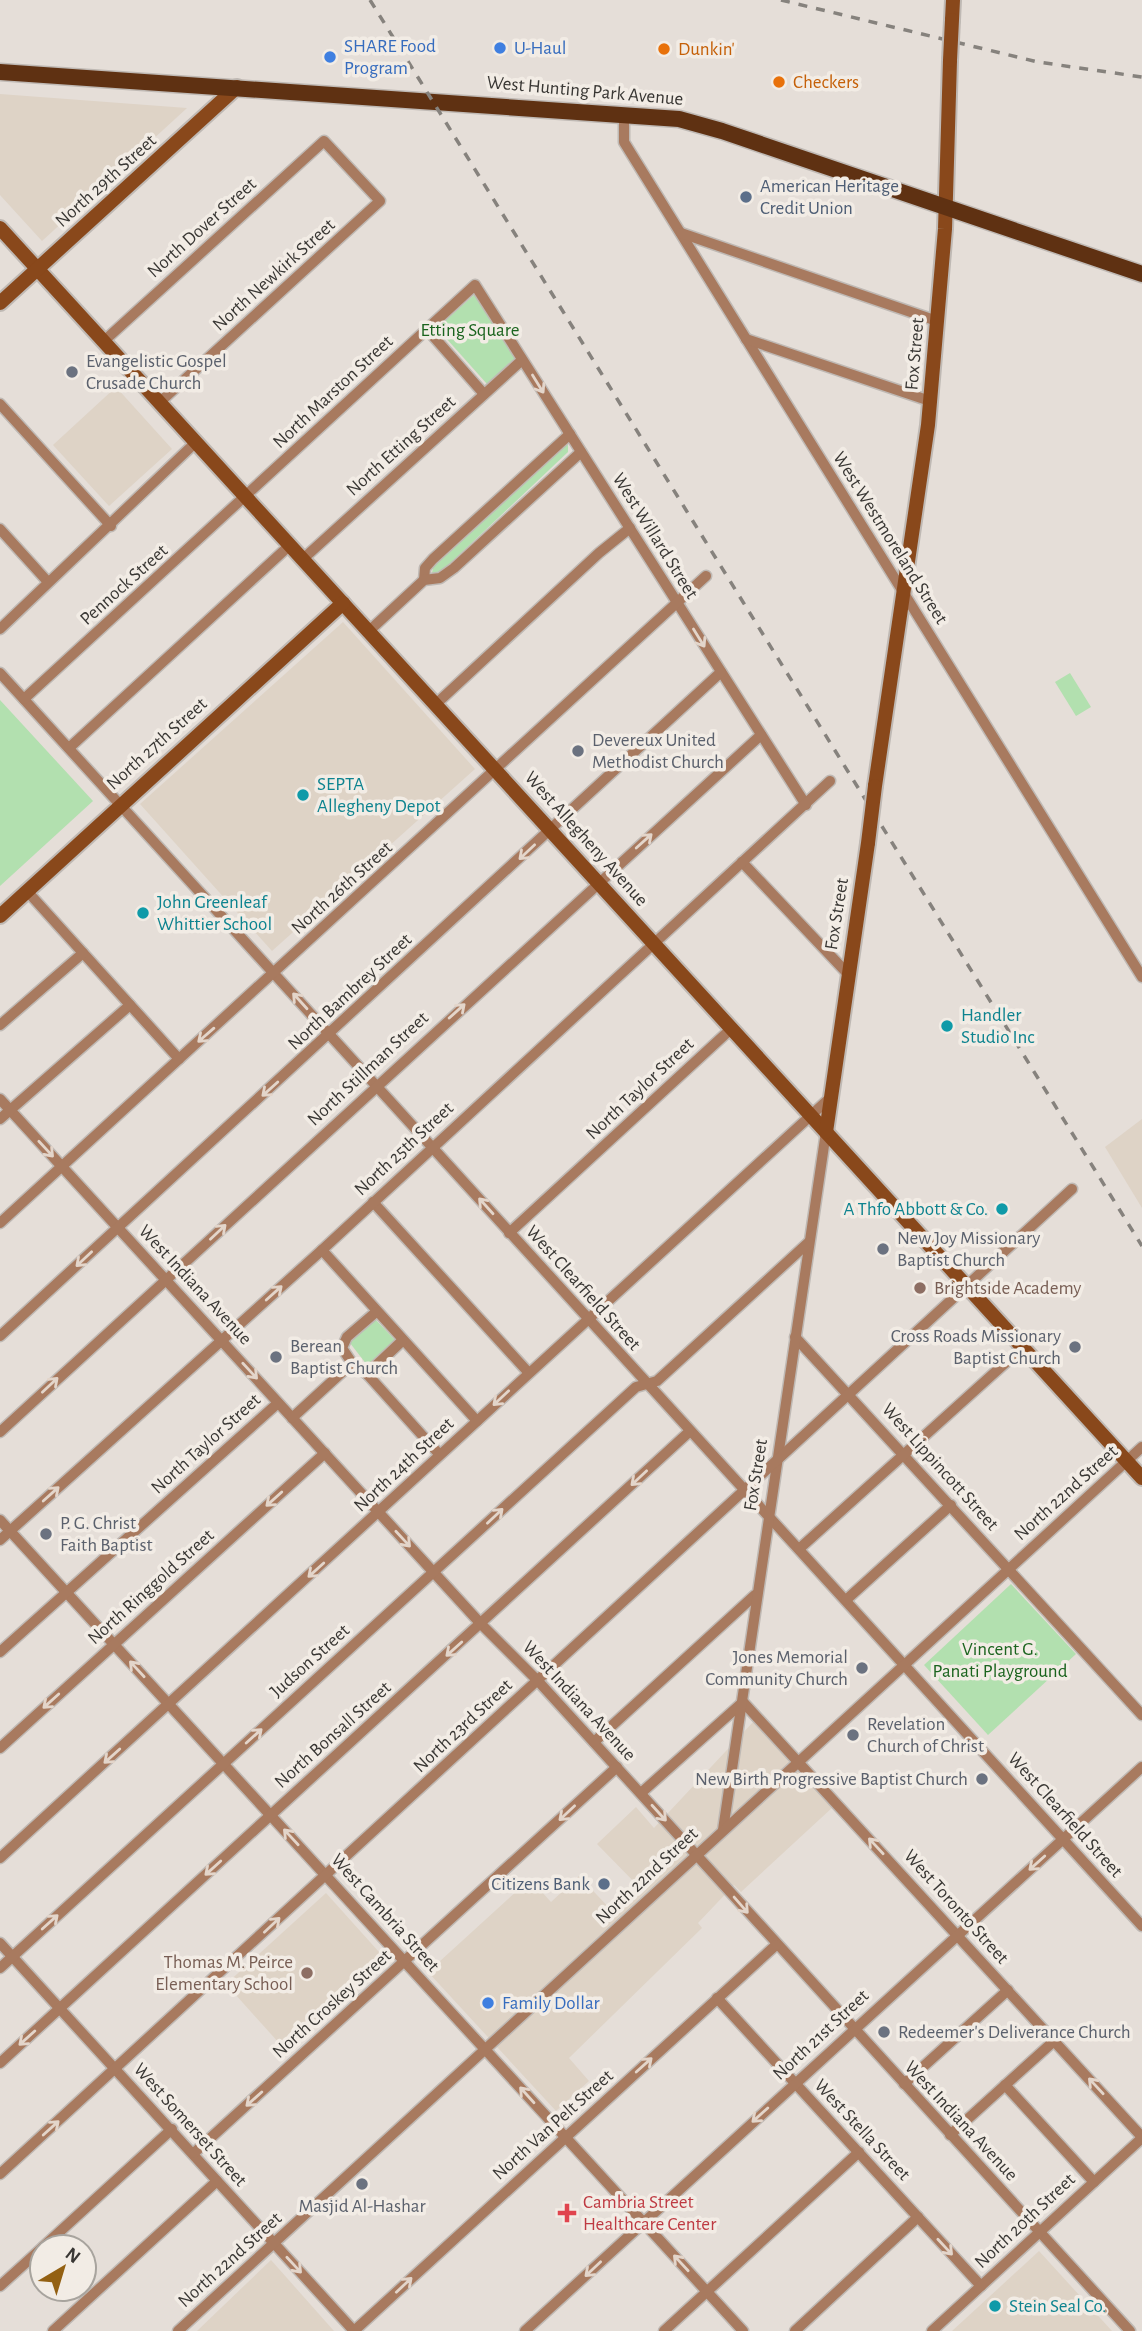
<svg xmlns="http://www.w3.org/2000/svg" width="1142" height="2331" font-family="'Alegreya Sans',sans-serif">
	<rect width="100%" height="100%" fill="#e5ded8"/>
	<!-- built -->
	<g fill="#ded3c6">
		<polygon points="0,94 187,108 42,241 0,195"/>
		<polygon points="116,387 172,449 109,506 53,445"/>
		<polygon points="343,622 475,769 272,951 140,804"/>
		<polygon points="1142,1119 1142,1208 1105,1147"/>
		<polygon points="754,1721 833,1807 741,1892 734,1885 698,1923 702,1928 569,2058 589,2081 556,2111 428,1972 530,1879 551,1902 579,1876 614,1913 640,1888 597,1844 636,1807 654,1828"/>
		<polygon points="326,1893 388,1962 288,2053 226,1984"/>
		<polygon points="1039,2251 1112,2331 952,2331"/>
		<polygon points="271,2260 334,2331 197,2331"/>
	</g>
	<!-- green -->
	<g fill="#b2e0af">
		<polygon points="475,294 516,357 487,384 437,328"/>
		<polygon points="568,445 568,452 442,571 432,573 434,563 561,446"/>
		<polygon points="1070,673 1091,707 1076,716 1055,682"/>
		<polygon points="0,700 93,801 0,886"/>
		<polygon points="374,1318 395,1340 367,1365 350,1343"/>
		<polygon points="1011,1584 1076,1654 988,1735 924,1665"/>
	</g>
	<g fill="none" stroke-linecap="round" stroke-linejoin="round">
		<defs>
			<g id="street">
				<polyline points="624,114 624,142 1142,977"/>
				<polyline points="681,233 937,321"/>
				<polyline points="426,328 484,394"/>
				<polyline points="746,339 930,401"/>
				<polyline points="104,341 324,141 380,201 160,402"/>
				<polyline points="0,404 111,526"/>
				<polyline points="0,529 48,582"/>
				<polyline points="303,559 522,360"/>
				<polyline points="424,580 425,568 433,559 570,434"/>
				<polyline points="0,629 196,442"/>
				<polyline points="369,631 424,580 440,578 454,568 581,452"/>
				<polyline points="0,673 1142,1926"/>
				<polyline points="24,699 475,285 806,805"/>
				<polyline points="436,704 599,553 630,528"/>
				<polyline points="69,748 290,545"/>
				<polyline points="742,862 847,973"/>
				<polyline points="27,891 179,1059"/>
				<polyline points="0,1025 83,953"/>
				<polyline points="0,1099 481,1624 538,1681 1130,2331"/>
				<polyline points="0,1119 130,1005"/>
				<polyline points="373,1202 528,1372"/>
				<polyline points="0,1223 706,576"/>
				<polyline points="509,1233 732,1028"/>
				<polyline points="322,1250 477,1421"/>
				<polyline points="376,1312 347,1337 342,1348 352,1363 367,1374 439,1454"/>
				<polyline points="0,1336 721,672"/>
				<polyline points="795,1337 1142,1715"/>
				<polyline points="367,1374 402,1341"/>
				<polyline points="292,1418 352,1363"/>
				<polyline points="0,1432 761,735"/>
				<polyline points="0,1520 743,2331"/>
				<polyline points="0,1540 322,1250 830,781"/>
				<polyline points="799,1549 1023,1347"/>
				<polyline points="846,1600 951,1505"/>
				<polyline points="0,1652 278,1403"/>
				<polyline points="594,1742 755,1595"/>
				<polyline points="0,1748 325,1453"/>
				<polyline points="641,1793 743,1702 1142,2137"/>
				<polyline points="723,1830 826,1132"/>
				<polyline points="0,1858 831,1097"/>
				<polyline points="0,1943 354,2331"/>
				<polyline points="0,1968 636,1387 657,1381 809,1242"/>
				<polyline points="717,1998 981,2286"/>
				<polyline points="0,2063 689,1432"/>
				<polyline points="904,2084 1008,1990"/>
				<polyline points="1005,2085 1094,2182"/>
				<polyline points="950,2135 1054,2041"/>
				<polyline points="194,2153 617,1767"/>
				<polyline points="0,2174 1072,1189"/>
				<polyline points="43,2247 172,2129"/>
				<polyline points="0,2286 42,2248"/>
				<polyline points="53,2331 217,2181"/>
				<polyline points="178,2331 1142,1447"/>
				<polyline points="354,2331 776,1945"/>
				<polyline points="525,2331 1142,1767"/>
				<polyline points="664,2331 859,2152"/>
				<polyline points="795,2331 918,2217"/>
				<polyline points="932,2331 1142,2138"/>
			</g>
			<g id="secondary">
				<polyline points="952,20 953,0"/>
				<polyline points="0,228 1142,1478"/>
				<polyline points="0,303 237,87"/>
				<polyline points="875,786 928,425 945,229 950,60"/>
				<polyline points="0,916 343,603"/>
				<polyline points="826,1132 868,843"/>
			</g>
			<polyline id="primary" points="0,72 679,119 722,131 1142,274"/>
		</defs>
		<!-- street casing -->
		<use href="#street" stroke="#bfb9b4" stroke-width="13"/>
		<!-- secondary casing -->
		<use href="#secondary" stroke="#bfb9b4" stroke-width="18"/>
		<!-- primary casing -->
		<use href="#primary" stroke="#bfb9b4" stroke-width="19"/>
		<!-- street -->
		<use href="#street" stroke="#a87a5f" stroke-width="10"/>
		<!-- secondary -->
		<use href="#secondary" stroke="#89481b" stroke-width="14"/>
		<!-- primary -->
		<use href="#primary" stroke="#5f3112" stroke-width="16"/>
		<!-- rail -->
		<g stroke="#86827d" stroke-width="3.5" stroke-dasharray="9 9" stroke-linecap="butt">
			<polyline points="370,0 1142,1246"/>
			<polyline points="781,0 1038,62 1142,77"/>
		</g>
		<defs>
			<g id="secondary-bridge">
				<polyline points="950,60 952,20"/>
				<polyline points="868,843 875,786"/>
			</g>
		</defs>
		<!-- secondary-bridge casing -->
		<use href="#secondary-bridge" stroke="#bfb9b4" stroke-width="18" stroke-linecap="butt"/>
		<!-- secondary-bridge -->
		<use href="#secondary-bridge" stroke="#89481b" stroke-width="14"/>
	</g>
	<!-- one-way arrows -->
	<defs><path id="oneway-shaft" d="M-6 0H5M1.5-3L5.5 0L1.5 3" fill="none" stroke-width="1.6" stroke-linecap="round" stroke-linejoin="round" transform="scale(1.75)"/></defs>
	<g stroke="#e3d5ca">
		<use href="#oneway-shaft" transform="translate(538 384) rotate(58)"/>
		<use href="#oneway-shaft" transform="translate(699 638) rotate(58)"/>
		<use href="#oneway-shaft" transform="translate(644 841) rotate(-42)"/>
		<use href="#oneway-shaft" transform="translate(527 852) rotate(137)"/>
		<use href="#oneway-shaft" transform="translate(300 1001) rotate(-132)"/>
		<use href="#oneway-shaft" transform="translate(457 1011) rotate(-42)"/>
		<use href="#oneway-shaft" transform="translate(206 1035) rotate(139)"/>
		<use href="#oneway-shaft" transform="translate(270 1089) rotate(138)"/>
		<use href="#oneway-shaft" transform="translate(46 1149) rotate(47)"/>
		<use href="#oneway-shaft" transform="translate(486 1206) rotate(-132)"/>
		<use href="#oneway-shaft" transform="translate(218 1232) rotate(-43)"/>
		<use href="#oneway-shaft" transform="translate(84 1259) rotate(137)"/>
		<use href="#oneway-shaft" transform="translate(274 1293) rotate(-42)"/>
		<use href="#oneway-shaft" transform="translate(250 1371) rotate(47)"/>
		<use href="#oneway-shaft" transform="translate(50 1385) rotate(-43)"/>
		<use href="#oneway-shaft" transform="translate(501 1398) rotate(137)"/>
		<use href="#oneway-shaft" transform="translate(639 1478) rotate(137)"/>
		<use href="#oneway-shaft" transform="translate(51 1494) rotate(-42)"/>
		<use href="#oneway-shaft" transform="translate(274 1499) rotate(138)"/>
		<use href="#oneway-shaft" transform="translate(495 1516) rotate(-43)"/>
		<use href="#oneway-shaft" transform="translate(403 1539) rotate(47)"/>
		<use href="#oneway-shaft" transform="translate(316 1570) rotate(138)"/>
		<use href="#oneway-shaft" transform="translate(454 1649) rotate(138)"/>
		<use href="#oneway-shaft" transform="translate(137 1669) rotate(-133)"/>
		<use href="#oneway-shaft" transform="translate(51 1701) rotate(138)"/>
		<use href="#oneway-shaft" transform="translate(254 1736) rotate(-42)"/>
		<use href="#oneway-shaft" transform="translate(112 1756) rotate(138)"/>
		<use href="#oneway-shaft" transform="translate(567 1813) rotate(137)"/>
		<use href="#oneway-shaft" transform="translate(659 1813) rotate(48)"/>
		<use href="#oneway-shaft" transform="translate(291 1837) rotate(-133)"/>
		<use href="#oneway-shaft" transform="translate(876 1846) rotate(-133)"/>
		<use href="#oneway-shaft" transform="translate(1037 1863) rotate(138)"/>
		<use href="#oneway-shaft" transform="translate(213 1868) rotate(138)"/>
		<use href="#oneway-shaft" transform="translate(741 1905) rotate(49)"/>
		<use href="#oneway-shaft" transform="translate(50 1922) rotate(-42)"/>
		<use href="#oneway-shaft" transform="translate(272 1925) rotate(-43)"/>
		<use href="#oneway-shaft" transform="translate(27 2038) rotate(138)"/>
		<use href="#oneway-shaft" transform="translate(644 2065) rotate(-42)"/>
		<use href="#oneway-shaft" transform="translate(1096 2086) rotate(-133)"/>
		<use href="#oneway-shaft" transform="translate(527 2095) rotate(-132)"/>
		<use href="#oneway-shaft" transform="translate(254 2099) rotate(138)"/>
		<use href="#oneway-shaft" transform="translate(760 2115) rotate(138)"/>
		<use href="#oneway-shaft" transform="translate(51 2128) rotate(-42)"/>
		<use href="#oneway-shaft" transform="translate(945 2247) rotate(47)"/>
		<use href="#oneway-shaft" transform="translate(681 2263) rotate(-133)"/>
		<use href="#oneway-shaft" transform="translate(294 2265) rotate(47)"/>
		<use href="#oneway-shaft" transform="translate(593 2269) rotate(137)"/>
		<use href="#oneway-shaft" transform="translate(404 2285) rotate(-43)"/>
	</g>
	<!-- markers -->
	<g fill="#3f7fe0" stroke="#f2ece5" stroke-width="2.5">
		<circle cx="500" cy="48" r="7"/>
		<circle cx="330" cy="57" r="7"/>
		<circle cx="488" cy="2003" r="7"/>
	</g>
	<g fill="#e8710a" stroke="#f2ece5" stroke-width="2.5">
		<circle cx="664" cy="49" r="7"/>
		<circle cx="779" cy="82" r="7"/>
	</g>
	<g fill="#5c6f8a" stroke="#f2ece5" stroke-width="2.5">
		<circle cx="746" cy="197" r="7"/>
		<circle cx="604" cy="1884" r="7"/>
	</g>
	<g fill="#6b7280" stroke="#f2ece5" stroke-width="2.5">
		<circle cx="72" cy="372" r="7"/>
		<circle cx="578" cy="751" r="7"/>
		<circle cx="883" cy="1249" r="7"/>
		<circle cx="1075" cy="1347" r="7"/>
		<circle cx="276" cy="1357" r="7"/>
		<circle cx="46" cy="1534" r="7"/>
		<circle cx="862" cy="1668" r="7"/>
		<circle cx="853" cy="1735" r="7"/>
		<circle cx="982" cy="1779" r="7"/>
		<circle cx="884" cy="2032" r="7"/>
		<circle cx="362" cy="2184" r="7"/>
	</g>
	<g fill="#0f9aa8" stroke="#f2ece5" stroke-width="2.5">
		<circle cx="303" cy="795" r="7"/>
		<circle cx="143" cy="913" r="7"/>
		<circle cx="947" cy="1026" r="7"/>
		<circle cx="1002" cy="1209" r="7"/>
		<circle cx="995" cy="2306" r="7"/>
	</g>
	<g fill="#8d6e63" stroke="#f2ece5" stroke-width="2.5">
		<circle cx="920" cy="1288" r="7"/>
		<circle cx="307" cy="1973" r="7"/>
	</g>
	<path fill="#e0444e" stroke="#f2ece5" stroke-width="2.5" d="M563.5 2202.5h7v7h7v7h-7v7h-7v-7h-7v-7h7z"/>
	<g text-anchor="middle" dominant-baseline="central" stroke-width="7" stroke-linejoin="round" paint-order="stroke">
		<!-- shop labels -->
		<g font-size="19" fill="#366cbe" stroke="#f2ece5" text-anchor="start">
			<text x="344" y="46">SHARE Food<tspan x="344" dy="22">Program</tspan></text>
			<text x="514" y="48">U-Haul</text>
			<text x="502" y="2003">Family Dollar</text>
		</g>
		<!-- food labels -->
		<g font-size="19" fill="#c56008" stroke="#f2ece5" text-anchor="start">
			<text x="678" y="49">Dunkin'</text>
			<text x="793" y="82">Checkers</text>
		</g>
		<!-- street labels -->
		<g font-size="19" fill="#393734" stroke="#f2ece5">
			<text transform="translate(585 91) rotate(5)">West Hunting Park Avenue</text>
			<text transform="translate(106 181) rotate(-42)">North 29th Street</text>
			<text transform="translate(202 228) rotate(-42)">North Dover Street</text>
			<text transform="translate(274 275) rotate(-42)">North Newkirk Street</text>
			<text transform="translate(915 354) rotate(-85)">Fox Street</text>
			<text transform="translate(333 392) rotate(-43)">North Marston Street</text>
			<text transform="translate(401 446) rotate(-42)">North Etting Street</text>
			<text transform="translate(655 536) rotate(58)">West Willard Street</text>
			<text transform="translate(890 538) rotate(58)">West Westmoreland Street</text>
			<text transform="translate(124 585) rotate(-42)">Pennock Street</text>
			<text transform="translate(157 744) rotate(-42)">North 27th Street</text>
			<text transform="translate(586 839) rotate(48)">West Allegheny Avenue</text>
			<text transform="translate(342 888) rotate(-42)">North 26th Street</text>
			<text transform="translate(837 914) rotate(-81)">Fox Street</text>
			<text transform="translate(350 992) rotate(-43)">North Bambrey Street</text>
			<text transform="translate(368 1069) rotate(-43)">North Stillman Street</text>
			<text transform="translate(640 1089) rotate(-43)">North Taylor Street</text>
			<text transform="translate(404 1149) rotate(-43)">North 25th Street</text>
			<text transform="translate(195 1285) rotate(47)">West Indiana Avenue</text>
			<text transform="translate(583 1288) rotate(48)">West Clearfield Street</text>
			<text transform="translate(206 1444) rotate(-42)">North Taylor Street</text>
			<text transform="translate(404 1465) rotate(-43)">North 24th Street</text>
			<text transform="translate(940 1467) rotate(48)">West Lippincott Street</text>
			<text transform="translate(756 1475) rotate(-81)">Fox Street</text>
			<text transform="translate(1066 1493) rotate(-42)">North 22nd Street</text>
			<text transform="translate(151 1587) rotate(-42)">North Ringgold Street</text>
			<text transform="translate(310 1661) rotate(-42)">Judson Street</text>
			<text transform="translate(579 1701) rotate(47)">West Indiana Avenue</text>
			<text transform="translate(463 1726) rotate(-43)">North 23rd Street</text>
			<text transform="translate(333 1735) rotate(-42)">North Bonsall Street</text>
			<text transform="translate(1065 1815) rotate(48)">West Clearfield Street</text>
			<text transform="translate(647 1876) rotate(-43)">North 22nd Street</text>
			<text transform="translate(956 1907) rotate(48)">West Toronto Street</text>
			<text transform="translate(385 1913) rotate(48)">West Cambria Street</text>
			<text transform="translate(332 2004) rotate(-42)">North Croskey Street</text>
			<text transform="translate(821 2035) rotate(-43)">North 21st Street</text>
			<text transform="translate(961 2121) rotate(47)">West Indiana Avenue</text>
			<text transform="translate(190 2125) rotate(48)">West Somerset Street</text>
			<text transform="translate(553 2125) rotate(-42)">North Van Pelt Street</text>
			<text transform="translate(862 2130) rotate(47)">West Stella Street</text>
			<text transform="translate(1025 2221) rotate(-43)">North 20th Street</text>
			<text transform="translate(230 2260) rotate(-42)">North 22nd Street</text>
		</g>
		<!-- service labels -->
		<g font-size="19" fill="#4e5e75" stroke="#f2ece5" text-anchor="start">
			<text x="760" y="186">American Heritage<tspan x="760" dy="22">Credit Union</tspan></text>
			<text x="590" y="1884" text-anchor="end">Citizens Bank</text>
		</g>
		<!-- park labels -->
		<g font-size="19" fill="#1b641e" stroke="#f2ece5">
			<text x="470" y="330">Etting Square</text>
			<text x="1000" y="1649">Vincent G.<tspan x="1000" dy="22">Panati Playground</tspan></text>
		</g>
		<!-- worship labels -->
		<g font-size="19" fill="#5b616d" stroke="#f2ece5" text-anchor="start">
			<text x="86" y="361">Evangelistic Gospel<tspan x="86" dy="22">Crusade Church</tspan></text>
			<text x="592" y="740">Devereux United<tspan x="592" dy="22">Methodist Church</tspan></text>
			<text x="897" y="1238">New Joy Missionary<tspan x="897" dy="22">Baptist Church</tspan></text>
			<text x="1061" y="1336" text-anchor="end">Cross Roads Missionary<tspan x="1061" dy="22">Baptist Church</tspan></text>
			<text x="290" y="1346">Berean<tspan x="290" dy="22">Baptist Church</tspan></text>
			<text x="60" y="1523">P. G. Christ<tspan x="60" dy="22">Faith Baptist</tspan></text>
			<text x="848" y="1657" text-anchor="end">Jones Memorial<tspan x="848" dy="22">Community Church</tspan></text>
			<text x="867" y="1724">Revelation<tspan x="867" dy="22">Church of Christ</tspan></text>
			<text x="968" y="1779" text-anchor="end">New Birth Progressive Baptist Church</text>
			<text x="898" y="2032">Redeemer's Deliverance Church</text>
			<text x="362" y="2206" text-anchor="middle">Masjid Al-Hashar</text>
		</g>
		<!-- culture labels -->
		<g font-size="19" fill="#0d838f" stroke="#f2ece5" text-anchor="start">
			<text x="317" y="784">SEPTA<tspan x="317" dy="22">Allegheny Depot</tspan></text>
			<text x="157" y="902">John Greenleaf<tspan x="157" dy="22">Whittier School</tspan></text>
			<text x="961" y="1015">Handler<tspan x="961" dy="22">Studio Inc</tspan></text>
			<text x="988" y="1209" text-anchor="end">A Thfo Abbott &amp; Co.</text>
			<text x="1009" y="2306">Stein Seal Co.</text>
		</g>
		<!-- education labels -->
		<g font-size="19" fill="#785e54" stroke="#f2ece5" text-anchor="start">
			<text x="934" y="1288">Brightside Academy</text>
			<text x="293" y="1962" text-anchor="end">Thomas M. Peirce<tspan x="293" dy="22">Elementary School</tspan></text>
		</g>
		<!-- health labels -->
		<g font-size="19" fill="#be3a42" stroke="#f2ece5" text-anchor="start">
			<text x="583" y="2202">Cambria Street<tspan x="583" dy="22">Healthcare Center</tspan></text>
		</g>
	</g>
	<!-- north arrow -->
	<g transform="translate(63 2268) rotate(38)"><circle r="33" fill="#f2ece5" stroke="#a8a49e" stroke-width="2"/>
	<path d="M0-5L12 26L0 18L-12 26Z" fill="#936012"/>
	<text y="-10" font-size="19" font-weight="bold" text-anchor="middle" fill="#393734">N</text>
	</g>
</svg>
